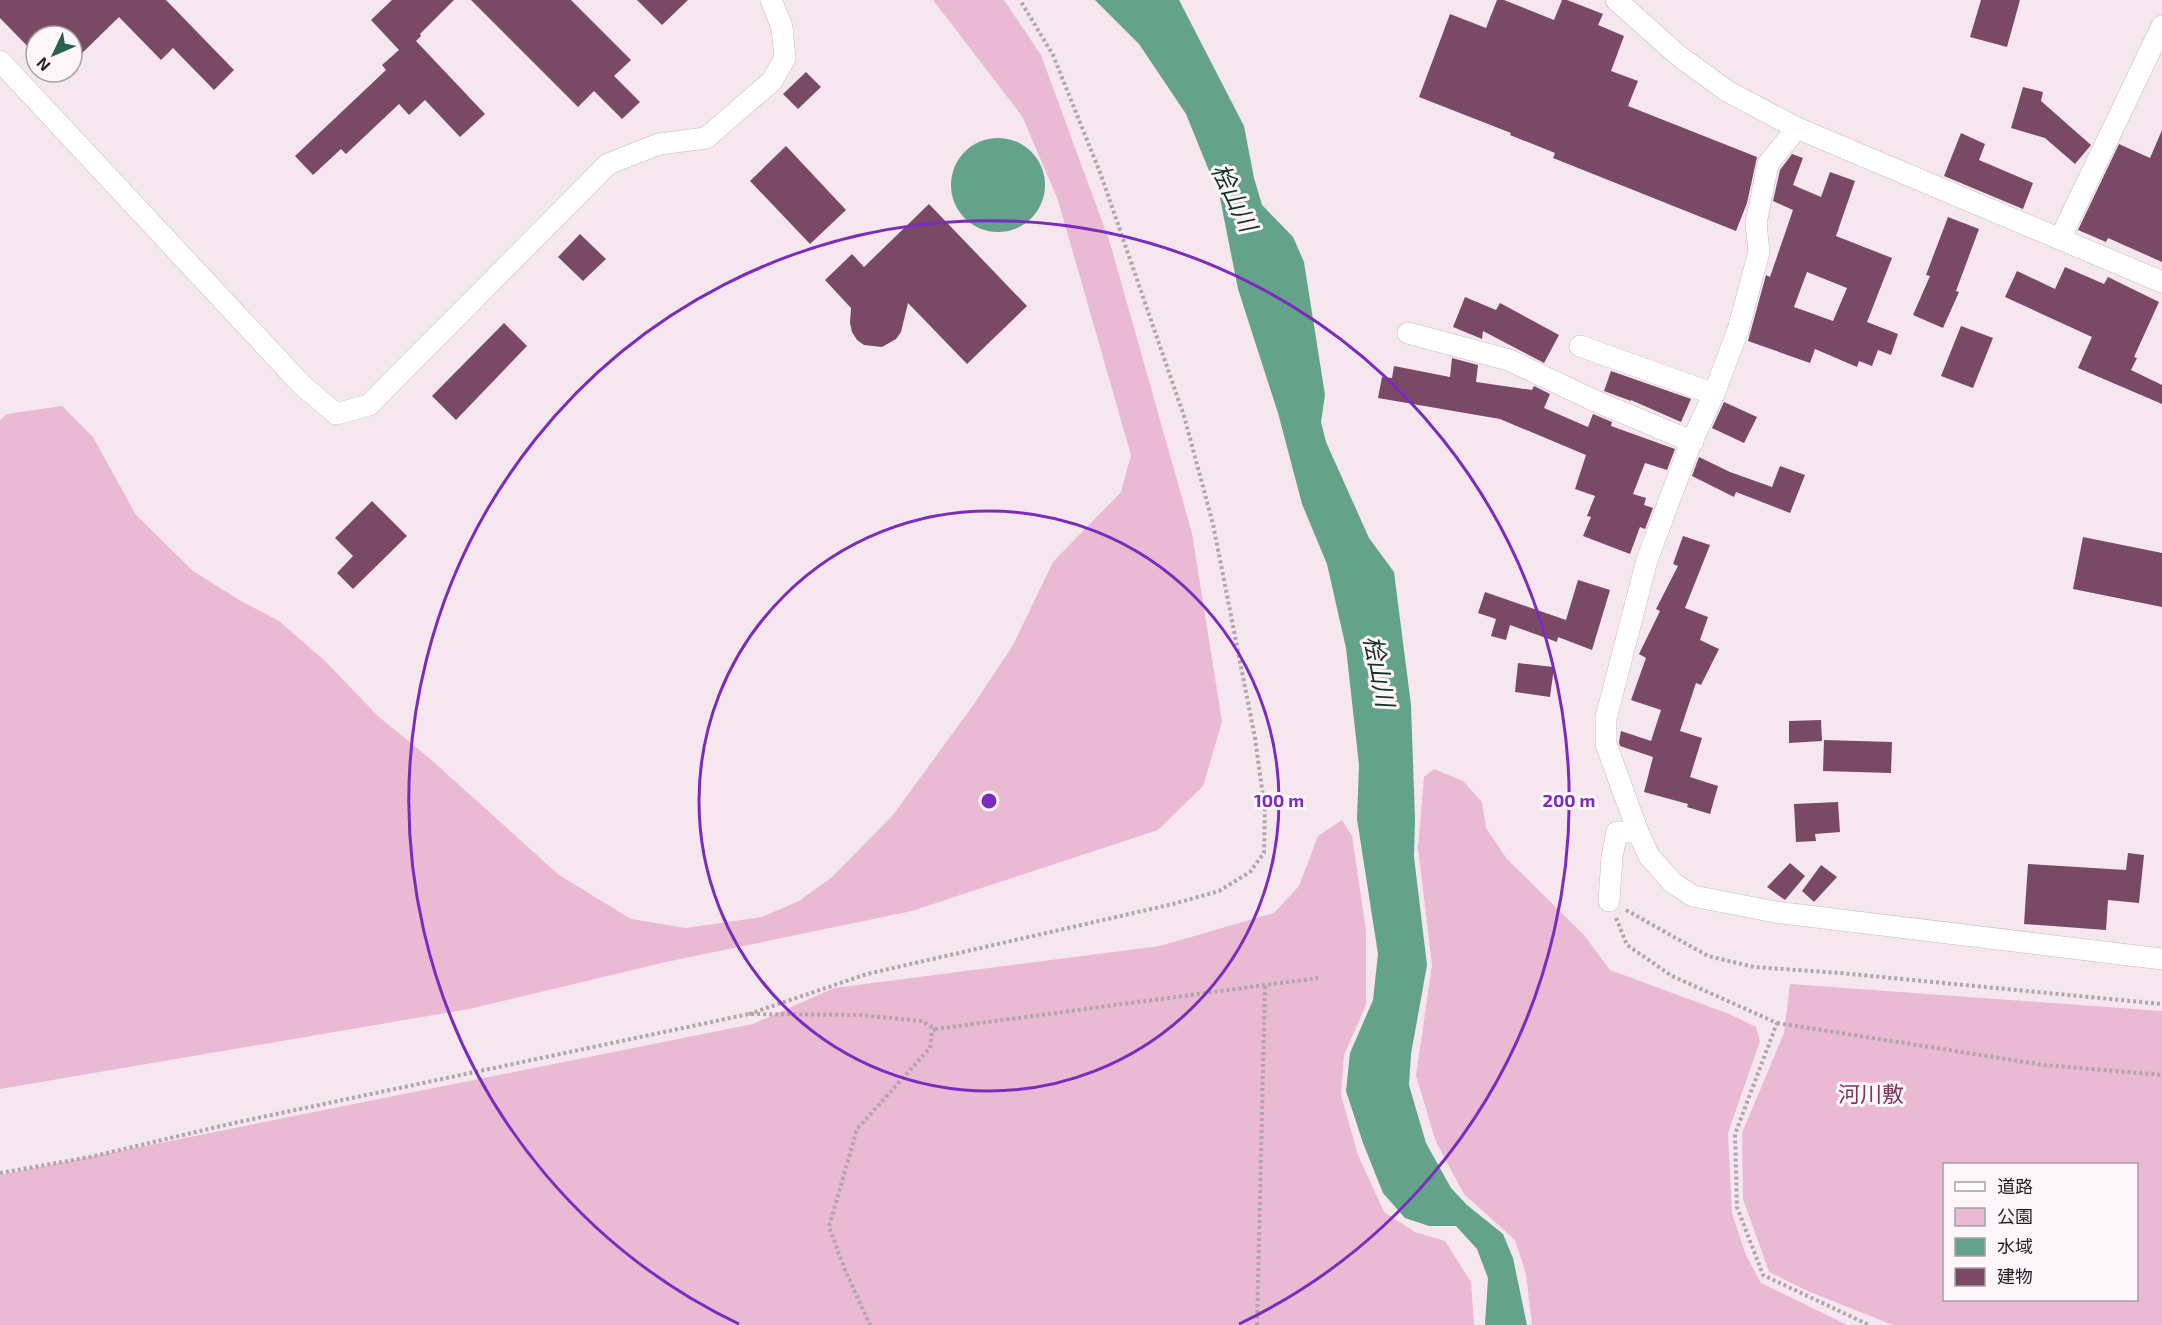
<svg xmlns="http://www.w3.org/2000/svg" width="2162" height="1325" font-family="'Exo 2','Noto Sans JP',sans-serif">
	<rect width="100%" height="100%" fill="#f6e7ee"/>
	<!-- green -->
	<g fill="#eab9d3" fill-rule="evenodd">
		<polygon points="933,0 1004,0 1041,55 1110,243 1192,533 1222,722 1203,786 1158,830 912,911 666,962 469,1009 0,1089 0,420 7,414 62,406 93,437 136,515 193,571 241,601 279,621 324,660 379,717 428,757 559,875 631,919 686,928 762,917 799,901 831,878 893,815 974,704 1013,645 1053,562 1121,492 1131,455 1058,200 1022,116"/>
		<polygon points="1434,769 1463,781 1482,802 1486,828 1507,859 1584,935 1610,970 1729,1014 1756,1027 1760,1041 1728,1133 1732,1213 1746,1255 1761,1283 1847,1325 1532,1325 1526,1274 1515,1240 1464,1194 1436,1142 1416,1076 1432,965 1418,848 1424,777"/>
		<polygon points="1342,820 1352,836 1366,931 1366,1005 1344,1055 1341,1095 1358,1155 1384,1212 1415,1232 1445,1241 1471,1282 1474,1325 0,1325 0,1175 753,1024 834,988 1160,946 1274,913 1299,886 1318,836"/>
		<path d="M1790,984l372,27v314h-269l-83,-33 -41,-20 -26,-73 -1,-66 42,-100zM1944,1164h192v136h-192z"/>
	</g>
	<!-- water -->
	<g fill="#64a38a">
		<polygon points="1095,0 1179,0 1244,126 1254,178 1262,205 1293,237 1304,262 1325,395 1321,422 1326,442 1369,538 1394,572 1411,705 1415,819 1414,857 1427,965 1411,1054 1409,1085 1426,1143 1451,1188 1467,1205 1503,1234 1513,1258 1527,1325 1485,1325 1488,1278 1477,1249 1456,1226 1429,1226 1405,1218 1383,1193 1363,1143 1346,1091 1350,1053 1373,1000 1378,954 1357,819 1359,765 1346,648 1327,564 1302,504 1278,413 1238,289 1220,198 1186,114 1139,44"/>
		<circle cx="998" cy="185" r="47"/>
	</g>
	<!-- building -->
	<g fill="#7a4965" fill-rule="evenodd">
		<polygon points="0,0 166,0 234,70 214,90 173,48 161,60 119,17 72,63 72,36 36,36 36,55 0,18"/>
		<polygon points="392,0 454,0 420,34 421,36 416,41 485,114 460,137 425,100 409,115 399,104 346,154 341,149 313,175 295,156 386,70 382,65 399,50 371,20"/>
		<polygon points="471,0 571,0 631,60 614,76 640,102 622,119 594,91 578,107"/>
		<polygon points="637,0 688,0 662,25"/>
		<polygon points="1497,0 1504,0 1554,20 1562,0 1567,0 1603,14 1598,25 1624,36 1611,71 1638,81 1628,106 1757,157 1747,203 1736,231 1553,158 1555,153 1510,135 1511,133 1419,97 1450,14 1486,28"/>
		<polygon points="1981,0 2020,0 2007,47 1970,37"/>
		<polygon points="806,72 821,87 798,109 783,94"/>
		<polygon points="2023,87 2043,92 2041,101 2091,145 2075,164 2045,138 2011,128"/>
		<polygon points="2162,130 2162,262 2108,238 2106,242 2078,230 2119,144 2150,158"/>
		<polygon points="1961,133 1985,144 1979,160 2033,183 2023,209 1944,176"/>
		<polygon points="786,146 846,210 810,244 750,181"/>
		<path d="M1792,154l11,4 -10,27 28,12 9,-25 25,9 -19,55 56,22 -25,64 31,12 -7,21 -13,-5 -6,16 -13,-5 -2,6 -42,-18 -5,14 -62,-22 18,-66 4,2 23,-67 -20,-9 7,-31zM1807,272l40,16 -14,33 -39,-14z"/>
		<polygon points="929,204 1027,306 967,364 908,303 901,332 896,339 882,347 864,345 857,340 852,332 850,323 851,308 825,280 852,254 864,267"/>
		<polygon points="1948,217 1979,229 1956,291 1959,292 1943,328 1913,315 1930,276 1926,275"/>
		<polygon points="580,234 606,259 583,281 558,257"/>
		<polygon points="2065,267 2104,284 2108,277 2159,302 2134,357 2137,358 2131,370 2162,385 2162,404 2078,368 2092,337 2005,297 2017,271 2055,289"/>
		<polygon points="1465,297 1496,310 1500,303 1559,335 1544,363 1483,331 1482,339 1453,327"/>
		<polygon points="504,323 527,346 456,420 432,396"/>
		<polygon points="1961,326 1993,338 1973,388 1941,376"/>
		<polygon points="1452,358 1478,365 1476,382 1532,390 1534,386 1550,394 1544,408 1588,427 1593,414 1612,422 1611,426 1675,449 1667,470 1645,463 1633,494 1646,498 1644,505 1653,508 1645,529 1640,527 1630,554 1583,536 1591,517 1587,516 1595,496 1575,489 1586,455 1500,419 1378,398 1382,377 1392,378 1394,366 1450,377"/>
		<polygon points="1611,371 1691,399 1681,422 1631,400 1631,401 1604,391"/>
		<polygon points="1724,402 1757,417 1744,443 1712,428"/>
		<polygon points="1699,457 1730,472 1772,487 1780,466 1805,475 1790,513 1736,492 1734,497 1692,476"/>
		<polygon points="372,501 407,536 353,589 337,573 353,556 335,538"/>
		<polygon points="1683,536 1710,545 1685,608 1708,617 1700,640 1719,649 1701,685 1696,683 1680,731 1702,738 1690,777 1718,786 1710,814 1687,807 1688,804 1644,792 1653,757 1620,746 1619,742 1621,731 1651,741 1661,710 1631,700 1646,658 1639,654 1660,611 1656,609 1678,566 1673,564"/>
		<polygon points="2083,537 2162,553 2162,607 2073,589"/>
		<polygon points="1578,580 1610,590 1592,650 1558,637 1557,642 1510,625 1506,640 1491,636 1496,619 1478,613 1485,592 1566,620"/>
		<polygon points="1518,663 1554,667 1550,697 1515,692"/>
		<polygon points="1821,720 1822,741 1789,743 1789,721"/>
		<polygon points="1824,740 1892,742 1891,773 1823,771"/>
		<polygon points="1838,802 1840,832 1815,834 1816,841 1796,842 1794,804"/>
		<polygon points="2128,853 2144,855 2139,903 2108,900 2106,930 2024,924 2028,864 2126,870"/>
		<polygon points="1790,863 1805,876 1785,900 1767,887"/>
		<polygon points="1821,865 1837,877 1814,902 1802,891"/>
	</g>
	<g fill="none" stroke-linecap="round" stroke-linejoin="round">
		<defs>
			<g id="minor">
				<polyline points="1616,0 1679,56 1727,91 1797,128 2162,282"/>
				<polyline points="0,61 302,385 336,414 369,405 608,164 659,144 706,138 772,81 785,58 782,27 771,0"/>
				<polyline points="1797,128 1768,164 1756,223 1759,252 1738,330 1714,394 1690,445 1647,560 1606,718 1606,744 1638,832 1649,856 1673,883 1693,896 1775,912 2162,959"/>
				<polyline points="2060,239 2162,26"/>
				<polyline points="1408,333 1509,360 1593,400 1693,442"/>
				<polyline points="1580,346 1714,394"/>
				<polyline points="1609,901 1612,857 1617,832 1638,832"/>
			</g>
		</defs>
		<!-- minor casing -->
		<use href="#minor" stroke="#c9bac2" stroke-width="22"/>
		<!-- path -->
		<g stroke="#b2a6ac" stroke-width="4" stroke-dasharray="3 3" stroke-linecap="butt">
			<polyline points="1626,910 1708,956 1754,967 1840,973 2162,1004"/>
			<polyline points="1616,918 1627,945 1672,976 1777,1023 1735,1134 1737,1207 1763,1275 1869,1325"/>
			<polyline points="749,1014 867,974 1173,904 1219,891 1250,872 1264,853 1265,811 1255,738 1213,524 1184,416 1101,175 1053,55 1020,0"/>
			<polyline points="1777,1023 2044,1065 2162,1075"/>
			<polyline points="935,1029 1318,978"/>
			<polyline points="0,1173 90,1157 234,1123 749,1014 860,1015 922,1021 935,1029 932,1031 930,1048 857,1129 829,1227 845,1270 870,1325"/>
			<polyline points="1257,1325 1265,985"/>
		</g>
		<!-- minor -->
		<use href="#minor" stroke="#fff" stroke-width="21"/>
	</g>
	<!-- distance rings -->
	<g fill="none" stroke="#7b2cbf" stroke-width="3">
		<circle cx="989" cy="801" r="290"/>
		<path d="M739 1324A580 580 0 1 1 1239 1324"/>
	</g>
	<g text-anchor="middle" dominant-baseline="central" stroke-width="6" stroke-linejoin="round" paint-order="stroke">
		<!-- park labels -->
		<g font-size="22" fill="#79365e" stroke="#fff6fa">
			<text x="1871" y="1093">河川敷</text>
		</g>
		<!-- water labels -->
		<g font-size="24" font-style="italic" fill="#143227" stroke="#fff6fa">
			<text transform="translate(1235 197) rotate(64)">桧山川</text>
			<text transform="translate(1380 671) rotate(79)">桧山川</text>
		</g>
	</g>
	<circle cx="989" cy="801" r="9" fill="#7b2cbf" stroke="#fff6fa" stroke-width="3"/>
	<g font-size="18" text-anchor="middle" font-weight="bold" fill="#7b2cbf" stroke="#fff6fa" stroke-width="6" stroke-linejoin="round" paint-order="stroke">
		<text x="1279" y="807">100 m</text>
		<text x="1569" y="807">200 m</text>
	</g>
	<!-- legend -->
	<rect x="1943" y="1163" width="195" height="138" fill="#fff6fa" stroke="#a8a0a4" stroke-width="1.5"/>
	<rect x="1955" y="1182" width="30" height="9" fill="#ffffff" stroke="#a8a0a4" stroke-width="1.5"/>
	<text x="1997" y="1193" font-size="18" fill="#251f22">道路</text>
	<rect x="1955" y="1208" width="30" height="18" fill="#eab9d3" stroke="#a8a0a4" stroke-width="1.5"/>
	<text x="1997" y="1223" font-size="18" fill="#251f22">公園</text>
	<rect x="1955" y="1238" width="30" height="18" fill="#64a38a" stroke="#a8a0a4" stroke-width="1.5"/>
	<text x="1997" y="1253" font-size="18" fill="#251f22">水域</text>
	<rect x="1955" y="1268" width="30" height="18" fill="#7a4965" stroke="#a8a0a4" stroke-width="1.5"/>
	<text x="1997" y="1283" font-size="18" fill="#251f22">建物</text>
	<!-- north arrow -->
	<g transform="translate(54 54) rotate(226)"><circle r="28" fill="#fff6fa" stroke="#a8a0a4" stroke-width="1.5"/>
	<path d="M0-4.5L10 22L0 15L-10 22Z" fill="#26624d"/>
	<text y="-9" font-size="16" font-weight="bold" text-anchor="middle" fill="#251f22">N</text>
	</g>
</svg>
